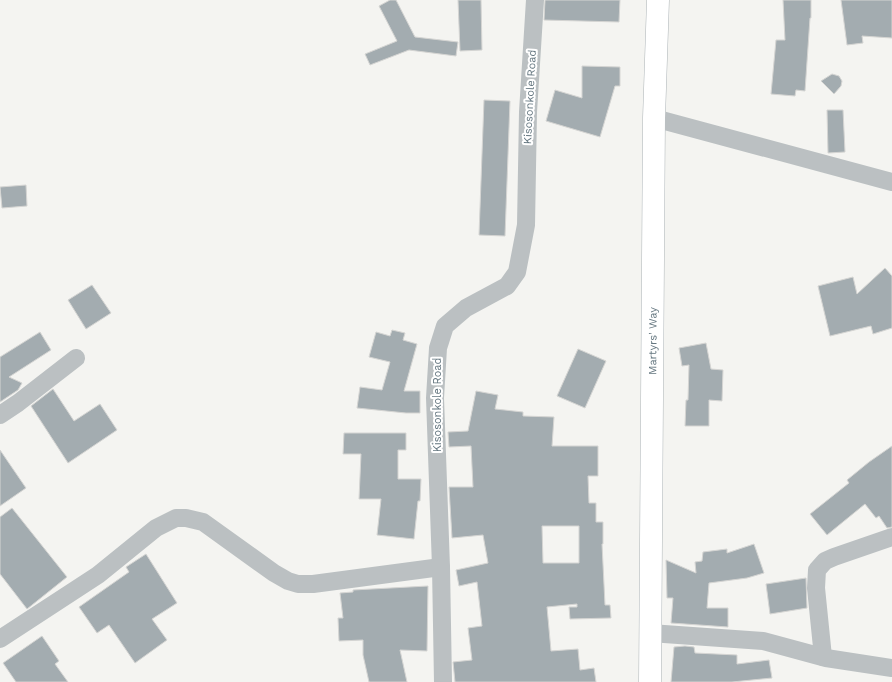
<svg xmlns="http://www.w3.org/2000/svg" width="892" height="682" font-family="'Work Sans',sans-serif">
	<rect width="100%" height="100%" fill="#f4f4f1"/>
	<!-- building -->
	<g fill="#a3acb0" stroke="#d5d5d3" fill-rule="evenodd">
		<polygon points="390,0 396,0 415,37 458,42 456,56 409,50 370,65 365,54 397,41 379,6"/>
		<polygon points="458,0 481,0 482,50 460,51"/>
		<polygon points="545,0 620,0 619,22 544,20"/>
		<polygon points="783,0 811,0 811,18 810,18 805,91 796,90 795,96 771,94 776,40 785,40"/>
		<polygon points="841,0 892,0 892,38 862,36 863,43 847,45"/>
		<polygon points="582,66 620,67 620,86 615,86 600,137 546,121 555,90 582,98"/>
		<polygon points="832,74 839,76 842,81 841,86 834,94 821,81"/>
		<polygon points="484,100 510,101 505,236 479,235"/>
		<polygon points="827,110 843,110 845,152 828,153"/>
		<polygon points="26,185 27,206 2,208 0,187"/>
		<polygon points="885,268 892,276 892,328 873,334 871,326 830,336 818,286 853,277 857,294"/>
		<polygon points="92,285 111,313 86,329 68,300"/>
		<polygon points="392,330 405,333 403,340 417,344 404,391 420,391 420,413 406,413 357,408 360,387 382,390 390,362 369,357 376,332 390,336"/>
		<polygon points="40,332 51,350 9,377 22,383 18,390 0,402 0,357"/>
		<polygon points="706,343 711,369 723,370 722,401 709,400 709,426 685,426 686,400 688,400 689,365 682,366 679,348"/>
		<polygon points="578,349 606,361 585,408 557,396"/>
		<polygon points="53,389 74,421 100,404 117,430 68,463 31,406"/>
		<path d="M476,391l22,4 -3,14 28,3v4l31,1 -2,29h46v30h-10l1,27h7v19h7v22h-1l3,61h5l1,13 -41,1 -1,-12h8v-3l-30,3 4,44 27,-2 2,21 14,-2 2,14h-141l-2,-20 19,-2 -4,-32 14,-2 -5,-44 -18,4 -3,-16 32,-7 -5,-28 -31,3 -3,-51h24l-2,-41 -22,1 -1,-15 20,-1zM542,526h37v37h-36z"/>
		<polygon points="344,433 406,433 406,450 398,450 398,479 421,479 420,501 418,501 414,539 377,535 381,499 359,499 361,454 343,454"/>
		<polygon points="892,446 892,527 887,528 879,516 876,518 865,504 827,535 810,514 849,483 847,480 869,462"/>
		<polygon points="0,450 26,488 0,506"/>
		<polygon points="12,508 67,577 27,609 0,574 0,517"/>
		<polygon points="754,544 764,573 747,578 709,583 707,608 728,608 728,627 671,623 673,598 667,598 666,560 696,573 695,562 702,561 703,552 727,549 727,553"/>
		<polygon points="146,554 177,603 152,619 167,640 135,663 109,625 97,633 79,607 129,572 126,567"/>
		<polygon points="806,578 807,608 770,614 766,584"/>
		<polygon points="428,586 427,651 400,650 407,682 369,682 363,655 363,640 339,641 338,618 343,618 340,593 353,592 353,590"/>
		<polygon points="42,636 59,661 55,664 68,682 16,682 3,663"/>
		<polygon points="685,646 694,647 695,653 737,655 737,664 769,660 772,678 732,682 671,682 674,647"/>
	</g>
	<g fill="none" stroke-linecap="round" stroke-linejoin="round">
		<defs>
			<g id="secondary">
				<path id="s1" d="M650,682l4,-564 4,-118"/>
			</g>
		</defs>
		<!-- secondary casing -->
		<use href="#secondary" stroke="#adb4b7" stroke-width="23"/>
		<!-- street -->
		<g stroke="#bbc0c2" stroke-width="18">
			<polyline points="654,118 892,182"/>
			<polyline points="0,415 18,403 76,358"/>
			<polyline points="650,633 763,641 826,658 892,668"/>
			<polyline points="0,639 98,575 156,528 176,518 186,518 203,522 274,573 288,581 298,584 313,584 441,567"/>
			<polyline points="823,657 816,588 817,570 825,561 834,557 892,537"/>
			<polyline points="443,682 441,567 435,398 438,348 445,326 466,308 507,286 517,272 526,225 528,112 535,0"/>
		</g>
		<!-- secondary -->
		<use href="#secondary" stroke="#fff" stroke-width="22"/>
	</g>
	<g text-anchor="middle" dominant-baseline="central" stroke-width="4" stroke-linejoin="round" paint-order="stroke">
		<!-- street labels -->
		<g font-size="11" fill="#657780" stroke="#fff">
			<text transform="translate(530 97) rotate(-87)">Kisosonkole Road</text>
			<text stroke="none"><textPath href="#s1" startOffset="341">Martyrs' Way</textPath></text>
			<text transform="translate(437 405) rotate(-90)">Kisosonkole Road</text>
		</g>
	</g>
</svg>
